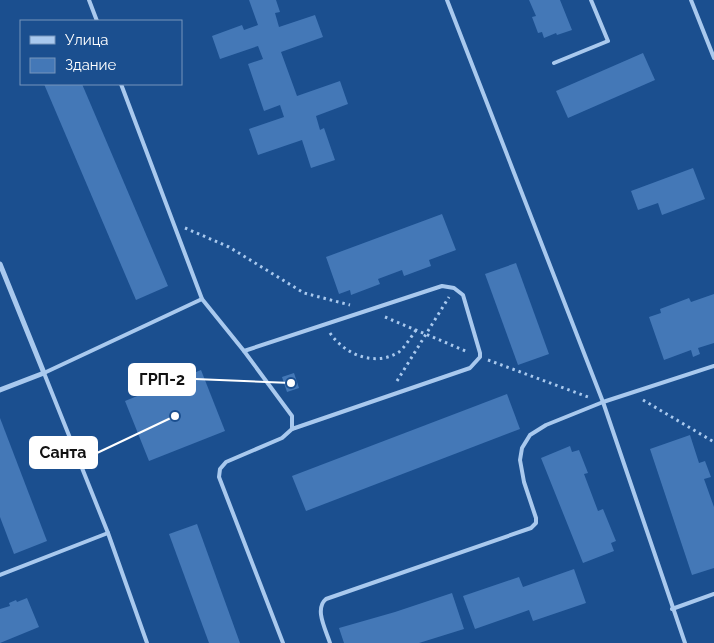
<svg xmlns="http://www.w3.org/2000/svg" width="714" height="643" font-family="Raleway,sans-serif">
	<rect width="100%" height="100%" fill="#1b4f8f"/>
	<!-- building -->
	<g fill="#4478b7">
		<polygon points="249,0 276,0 280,12 275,13 279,27 315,15 323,37 281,52 297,96 340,81 348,104 316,116 320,130 324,128 335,160 311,168 302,140 258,155 249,129 284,117 280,105 264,111 248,64 263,59 258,46 220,59 212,36 242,25 244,30 258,25"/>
		<polygon points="529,0 560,0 572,30 557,35 556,33 544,38 542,32 538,33 532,17 536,16"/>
		<polygon points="643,53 655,80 568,118 556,91"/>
		<polygon points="44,84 82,84 168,286 136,300"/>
		<polygon points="693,168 705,199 662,215 658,203 638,210 631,191"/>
		<polygon points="442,214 456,250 429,260 431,266 404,276 402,270 378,279 380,284 351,295 350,290 339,294 326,257"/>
		<polygon points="516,263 549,354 518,365 485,274"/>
		<polygon points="714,294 714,343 698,348 700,354 693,357 691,350 664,360 649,317 661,313 660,309 689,298 691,302"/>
		<polygon points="201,370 225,431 149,461 125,401"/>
		<polygon points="294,373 299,388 287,392 282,377"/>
		<polygon points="507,394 520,429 306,511 292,476"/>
		<polygon points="0,418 47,541 14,554 0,517"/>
		<polygon points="690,435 699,463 705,461 711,477 704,479 714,507 714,568 692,575 650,449"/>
		<polygon points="570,446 572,452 579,450 588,473 584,474 598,511 603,509 616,541 611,543 614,551 583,563 541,458"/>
		<polygon points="197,524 240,643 209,643 169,534"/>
		<polygon points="574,569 586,603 533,621 529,610 475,629 463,596 519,577 523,587"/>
		<polygon points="452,593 464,629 419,643 344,643 339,628 395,612"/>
		<polygon points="27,598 39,627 0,643 0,609 10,606 9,603 16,600 17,602"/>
	</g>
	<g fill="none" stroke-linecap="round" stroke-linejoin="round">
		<!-- path -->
		<g stroke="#a9c9ee" stroke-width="3" stroke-dasharray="2.5 4" stroke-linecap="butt">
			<polyline points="185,228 229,247 304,293 350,305"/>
			<polyline points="385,317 468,352"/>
			<path d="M330,333c15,22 45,34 69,19 6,-5 12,-15 17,-22"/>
			<polyline points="488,360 588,397"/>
			<polyline points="397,381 449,297"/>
			<polyline points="643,400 714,442"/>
		</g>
		<!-- lane -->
		<g stroke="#a9c9ee" stroke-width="4">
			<polyline points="89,0 97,21"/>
			<polyline points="447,0 603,402 685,643"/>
			<polyline points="691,0 714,58"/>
			<polyline points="554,63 608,41 591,0"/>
			<polyline points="121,84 202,299 244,351 292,416 292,429 282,438 226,462 220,469 219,477 283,643"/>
			<polyline points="244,351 442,286 454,288 463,295 480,353 480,357 470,368 292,429"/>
			<polyline points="0,575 108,533"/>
			<polyline points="672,609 714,594"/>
			<polyline points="147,643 108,533 44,373 202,299"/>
			<path d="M330,643c-4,-13 -16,-34 -4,-44l205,-71 5,-5v-5l-12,-36 -4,-22 2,-12 8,-13 16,-10 57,-23 111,-36"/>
		</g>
		<!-- street -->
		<polyline stroke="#a9c9ee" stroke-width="5" points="0,264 44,373 0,390"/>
	</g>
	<!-- callouts -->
	<path fill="none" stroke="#fff" stroke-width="2" d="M291 383L195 379M175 416L97 453"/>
	<g fill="#fff" stroke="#1b4f8f" stroke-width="2">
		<circle cx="291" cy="383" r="5"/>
		<circle cx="175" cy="416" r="5"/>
	</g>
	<g fill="#fff" stroke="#fff" stroke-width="2">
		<rect x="129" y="364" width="66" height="31" rx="5"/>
		<rect x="30" y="437" width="67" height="31" rx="5"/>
	</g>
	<g font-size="16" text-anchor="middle" font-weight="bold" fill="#111">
		<text x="162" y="385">ГРП-2</text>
		<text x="63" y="458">Санта</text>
	</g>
	<!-- legend -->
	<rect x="20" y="20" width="162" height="65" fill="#1b4f8f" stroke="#7695bc"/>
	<rect x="30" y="36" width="25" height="8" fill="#a9c9ee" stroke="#7695bc"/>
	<text x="65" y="45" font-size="15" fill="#ffffff">Улица</text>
	<rect x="30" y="58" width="25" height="15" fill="#4478b7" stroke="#7695bc"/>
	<text x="65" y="70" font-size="15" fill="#ffffff">Здание</text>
</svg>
